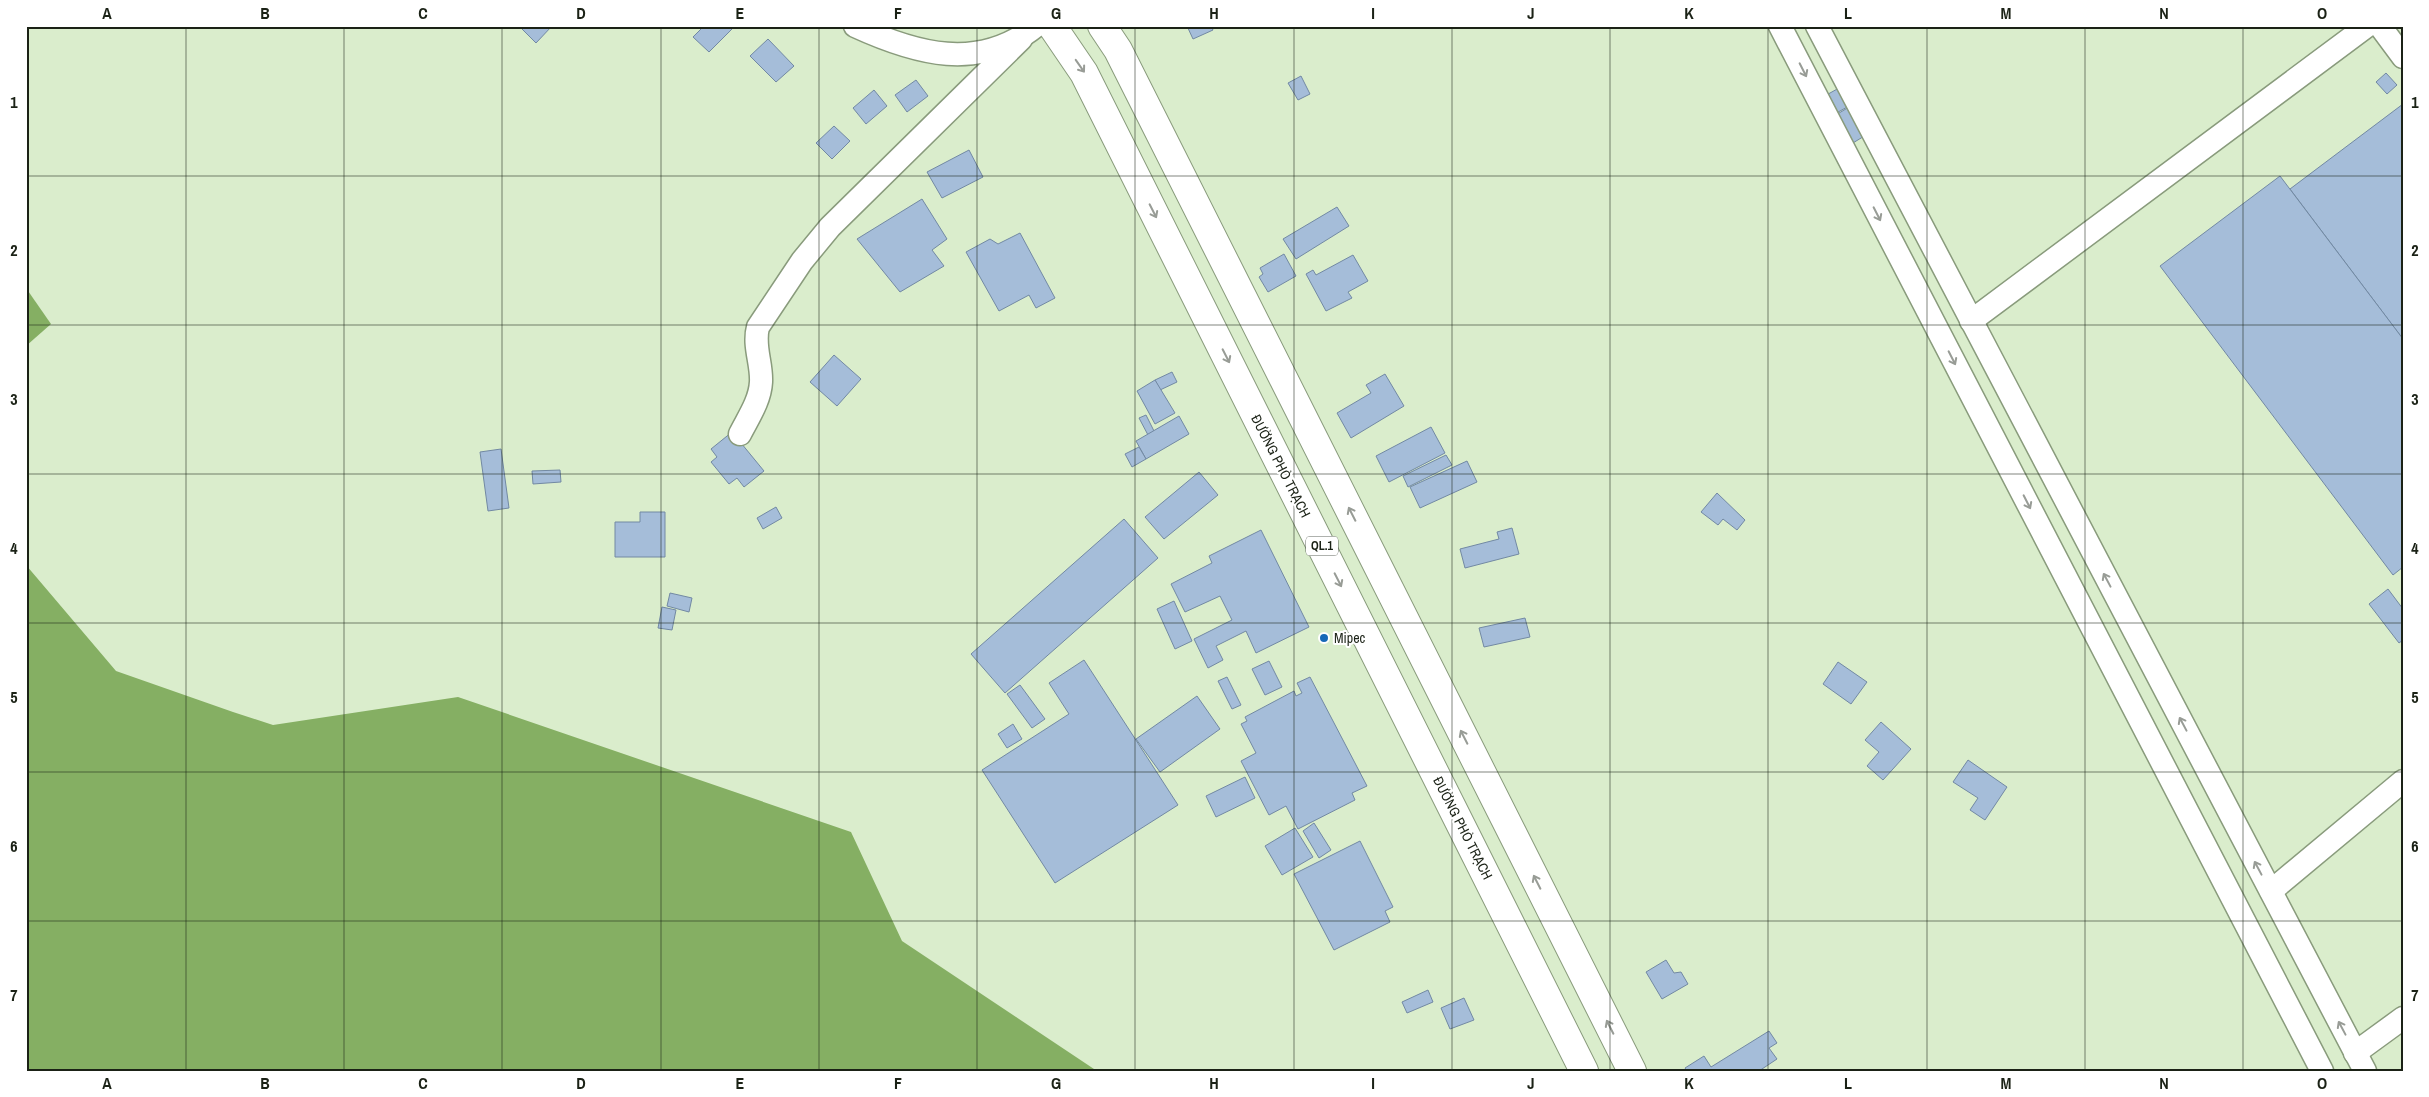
<svg xmlns="http://www.w3.org/2000/svg" width="2429" height="1097" font-family="'Archivo Narrow',sans-serif">
	<rect width="100%" height="100%" fill="#daedcc"/>
	<!-- water -->
	<g fill="#85af63">
		<polygon points="26,288 51,324 26,346"/>
		<polygon points="26,565 116,671 233,712 273,725 458,697 851,832 902,941 1097,1071 26,1071"/>
	</g>
	<!-- building -->
	<g fill="#a5bdd9" stroke="#7289a3">
		<polygon points="519,26 552,26 536,43"/>
		<polygon points="704,26 735,26 709,52 693,37"/>
		<polygon points="1187,26 1211,26 1213,30 1193,39"/>
		<polygon points="768,39 794,66 776,82 750,56"/>
		<polygon points="2386,73 2397,85 2387,94 2376,82"/>
		<polygon points="1301,76 1310,94 1298,100 1288,83"/>
		<polygon points="916,80 928,96 907,112 895,95"/>
		<polygon points="1839,88 1849,106 1831,116 1821,98"/>
		<polygon points="874,90 887,106 866,124 853,108"/>
		<polygon points="2403,104 2403,339 2290,189"/>
		<polygon points="1849,107 1866,135 1848,146 1831,118"/>
		<polygon points="834,126 850,141 832,159 816,143"/>
		<polygon points="969,150 983,177 942,198 927,172"/>
		<polygon points="2280,176 2403,339 2403,567 2393,575 2160,266"/>
		<polygon points="922,199 947,239 932,250 944,266 900,292 857,239"/>
		<polygon points="1337,207 1349,226 1296,259 1283,239"/>
		<polygon points="1020,233 1055,298 1036,308 1029,295 999,311 966,252 990,239 998,244"/>
		<polygon points="1284,254 1296,276 1268,292 1259,277 1263,274 1260,268"/>
		<polygon points="1353,255 1368,281 1348,292 1352,298 1326,311 1306,274 1313,270 1316,275"/>
		<polygon points="834,355 861,379 837,406 810,382"/>
		<polygon points="1172,372 1177,382 1160,390 1155,380"/>
		<polygon points="1385,374 1404,406 1351,438 1337,413 1371,393 1366,385"/>
		<polygon points="1155,380 1175,413 1155,424 1137,391"/>
		<polygon points="1146,415 1154,431 1148,435 1139,418"/>
		<polygon points="1179,416 1189,434 1146,459 1136,441"/>
		<polygon points="1431,427 1445,453 1389,482 1376,456"/>
		<polygon points="732,432 764,471 744,487 737,478 729,484 711,462 717,457 711,449"/>
		<polygon points="1139,447 1146,459 1132,467 1125,454"/>
		<polygon points="501,449 509,508 488,511 480,452"/>
		<polygon points="1446,455 1452,465 1408,487 1403,476"/>
		<polygon points="1467,461 1477,482 1420,508 1410,487"/>
		<polygon points="560,470 561,482 533,484 532,471"/>
		<polygon points="1199,472 1218,495 1164,539 1145,517"/>
		<polygon points="1717,493 1745,520 1737,530 1723,519 1718,525 1701,512"/>
		<polygon points="776,507 782,518 763,529 757,518"/>
		<polygon points="640,512 665,512 665,557 615,557 615,522 640,522"/>
		<polygon points="1124,519 1158,558 1005,693 971,654"/>
		<polygon points="1512,528 1519,554 1465,568 1460,549 1499,539 1497,532"/>
		<polygon points="1261,530 1309,627 1256,653 1246,631 1216,646 1223,660 1208,668 1194,639 1232,620 1220,596 1185,612 1171,584 1212,563 1209,556"/>
		<polygon points="2388,589 2403,609 2403,640 2399,643 2369,604"/>
		<polygon points="670,593 692,598 689,612 667,606"/>
		<polygon points="1174,601 1192,641 1175,649 1157,609"/>
		<polygon points="662,607 676,610 672,630 658,628"/>
		<polygon points="1525,618 1530,637 1484,647 1479,628"/>
		<polygon points="1084,660 1178,805 1055,883 982,770 1069,714 1049,683"/>
		<polygon points="1269,661 1282,687 1265,695 1252,669"/>
		<polygon points="1838,662 1867,682 1851,704 1823,684"/>
		<polygon points="1227,677 1241,705 1232,709 1218,681"/>
		<polygon points="1310,677 1367,786 1352,793 1355,800 1298,829 1286,806 1269,815 1241,761 1256,753 1241,724 1247,721 1245,717 1294,691 1296,696 1302,693 1297,683"/>
		<polygon points="1020,685 1045,719 1032,728 1007,694"/>
		<polygon points="1197,696 1220,729 1160,772 1136,739"/>
		<polygon points="1881,722 1911,749 1883,780 1867,766 1879,752 1865,740"/>
		<polygon points="1013,724 1022,739 1007,748 998,734"/>
		<polygon points="1968,760 2007,787 1985,820 1970,810 1978,798 1953,782"/>
		<polygon points="1245,777 1255,798 1216,817 1206,796"/>
		<polygon points="1314,823 1331,850 1319,858 1303,831"/>
		<polygon points="1295,828 1313,857 1282,875 1265,846"/>
		<polygon points="1360,841 1393,907 1385,911 1390,922 1334,950 1294,874"/>
		<polygon points="1666,960 1674,973 1681,972 1688,984 1662,999 1646,972"/>
		<polygon points="1428,990 1433,1002 1407,1013 1402,1002"/>
		<polygon points="1464,998 1474,1020 1450,1029 1441,1008"/>
		<polygon points="1769,1031 1777,1043 1769,1048 1777,1059 1759,1071 1687,1071 1685,1068 1704,1056 1711,1067"/>
	</g>
	<g fill="none" stroke-linecap="round" stroke-linejoin="round">
		<defs>
			<g id="minor">
				<path d="M855,26c61,28 124,46 181,0"/>
				<polyline points="1780,26 2322,1071"/>
				<polyline points="1817,26 2365,1071"/>
				<polyline points="2380,26 2403,57"/>
				<polyline points="1971,321 2367,26"/>
				<path d="M740,434c8,-16 20,-33 21,-52 1,-19 -8,-36 -3,-55l44,-66 28,-34 191,-188"/>
				<polyline points="2271,891 2403,781"/>
				<polyline points="2355,1053 2403,1018"/>
			</g>
			<g id="highway">
				<polyline points="1052,26 1084,73 1584,1071"/>
				<polyline points="1102,26 1118,50 1632,1071"/>
			</g>
		</defs>
		<!-- minor casing -->
		<use href="#minor" stroke="#899b7c" stroke-width="25"/>
		<!-- highway casing -->
		<use href="#highway" stroke="#899b7c" stroke-width="30"/>
		<!-- minor -->
		<use href="#minor" stroke="#fff" stroke-width="22"/>
		<!-- highway -->
		<use href="#highway" stroke="#fff" stroke-width="28"/>
	</g>
	<!-- one-way arrows -->
	<defs><path id="oneway-shaft" d="M-6 0H5M1.5-3L5.5 0L1.5 3" fill="none" stroke-width="1.6" stroke-linecap="round" stroke-linejoin="round" transform="scale(1.25)"/></defs>
	<g stroke="#989c96">
		<use href="#oneway-shaft" transform="translate(1080 66) rotate(55)"/>
		<use href="#oneway-shaft" transform="translate(1803 70) rotate(63)"/>
		<use href="#oneway-shaft" transform="translate(1153 211) rotate(63)"/>
		<use href="#oneway-shaft" transform="translate(1877 214) rotate(63)"/>
		<use href="#oneway-shaft" transform="translate(1226 356) rotate(63)"/>
		<use href="#oneway-shaft" transform="translate(1952 358) rotate(63)"/>
		<use href="#oneway-shaft" transform="translate(2027 502) rotate(63)"/>
		<use href="#oneway-shaft" transform="translate(1352 514) rotate(-117)"/>
		<use href="#oneway-shaft" transform="translate(1338 580) rotate(63)"/>
		<use href="#oneway-shaft" transform="translate(2107 580) rotate(-118)"/>
		<use href="#oneway-shaft" transform="translate(2183 724) rotate(-118)"/>
		<use href="#oneway-shaft" transform="translate(1464 737) rotate(-117)"/>
		<use href="#oneway-shaft" transform="translate(2258 868) rotate(-118)"/>
		<use href="#oneway-shaft" transform="translate(1537 882) rotate(-117)"/>
		<use href="#oneway-shaft" transform="translate(1610 1027) rotate(-117)"/>
		<use href="#oneway-shaft" transform="translate(2342 1028) rotate(-118)"/>
	</g>
	<!-- grid -->
	<path fill="none" stroke="#1b2216" stroke-width="1" stroke-opacity="0.55" d="M186,26v1045M344,26v1045M502,26v1045M661,26v1045M819,26v1045M977,26v1045M1135,26v1045M1294,26v1045M1452,26v1045M1610,26v1045M1768,26v1045M1927,26v1045M2085,26v1045M2243,26v1045M26,176h2377M26,325h2377M26,474h2377M26,623h2377M26,772h2377M26,921h2377"/>
	<!-- markers -->
	<circle fill="#1668b7" stroke="#fff" stroke-width="2" cx="1324" cy="638" r="5"/>
	<g text-anchor="middle" dominant-baseline="central" stroke-width="4" stroke-linejoin="round" paint-order="stroke">
		<!-- shield labels -->
		<rect fill="#fff" stroke="#5f645c" stroke-width="1" x="1306" y="536.5" width="32" height="19" rx="4"/>
		<g font-size="12" font-weight="bold" fill="#1b2216">
			<text x="1322" y="546">QL.1</text>
		</g>
		<!-- street labels -->
		<g font-size="14" fill="#1b2216" stroke="#fff">
			<text transform="translate(1281 466) rotate(63)">ĐƯỜNG PHÒ TRẠCH</text>
			<text transform="translate(1463 828) rotate(63)">ĐƯỜNG PHÒ TRẠCH</text>
		</g>
		<!-- poi labels -->
		<g font-size="14" fill="#1b2216" stroke="#fff" text-anchor="start">
			<text x="1334" y="638">Mipec</text>
		</g>
	</g>
	<!-- border -->
	<rect width="2429" height="1097" fill="none" stroke="#ffffff" stroke-width="55"/>
	<rect x="28" y="28" width="2374" height="1042" fill="none" stroke="#1b2216" stroke-width="2"/>
	<g font-size="16" text-anchor="middle" font-weight="bold" fill="#1b2216">
		<text x="107" y="19">A</text>
		<text x="265" y="19">B</text>
		<text x="423" y="19">C</text>
		<text x="581" y="19">D</text>
		<text x="740" y="19">E</text>
		<text x="898" y="19">F</text>
		<text x="1056" y="19">G</text>
		<text x="1214" y="19">H</text>
		<text x="1373" y="19">I</text>
		<text x="1531" y="19">J</text>
		<text x="1689" y="19">K</text>
		<text x="1848" y="19">L</text>
		<text x="2006" y="19">M</text>
		<text x="2164" y="19">N</text>
		<text x="2322" y="19">O</text>
		<text x="14" y="108">1</text>
		<text x="2415" y="108">1</text>
		<text x="14" y="256">2</text>
		<text x="2415" y="256">2</text>
		<text x="14" y="405">3</text>
		<text x="2415" y="405">3</text>
		<text x="14" y="554">4</text>
		<text x="2415" y="554">4</text>
		<text x="14" y="703">5</text>
		<text x="2415" y="703">5</text>
		<text x="14" y="852">6</text>
		<text x="2415" y="852">6</text>
		<text x="14" y="1001">7</text>
		<text x="2415" y="1001">7</text>
		<text x="107" y="1089">A</text>
		<text x="265" y="1089">B</text>
		<text x="423" y="1089">C</text>
		<text x="581" y="1089">D</text>
		<text x="740" y="1089">E</text>
		<text x="898" y="1089">F</text>
		<text x="1056" y="1089">G</text>
		<text x="1214" y="1089">H</text>
		<text x="1373" y="1089">I</text>
		<text x="1531" y="1089">J</text>
		<text x="1689" y="1089">K</text>
		<text x="1848" y="1089">L</text>
		<text x="2006" y="1089">M</text>
		<text x="2164" y="1089">N</text>
		<text x="2322" y="1089">O</text>
	</g>
</svg>
